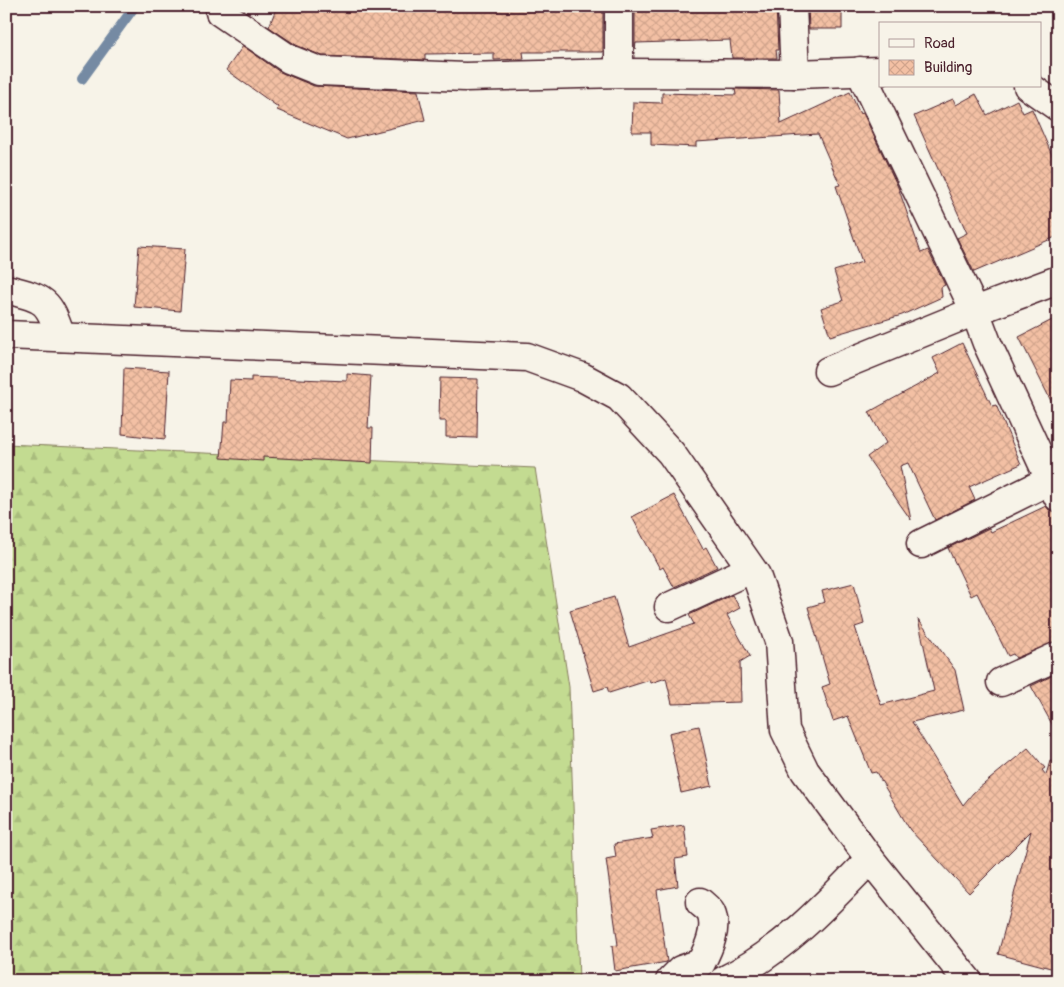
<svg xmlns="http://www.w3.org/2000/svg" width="1064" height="987" font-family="Pangolin,sans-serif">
	<defs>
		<pattern id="forest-firs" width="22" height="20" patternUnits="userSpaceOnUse" patternTransform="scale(1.25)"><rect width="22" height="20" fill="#c3db91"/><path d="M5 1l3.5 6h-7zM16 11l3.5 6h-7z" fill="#a9bc7d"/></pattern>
		<pattern id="building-cross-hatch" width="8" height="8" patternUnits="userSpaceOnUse" patternTransform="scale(1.25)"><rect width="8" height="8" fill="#f3c0a4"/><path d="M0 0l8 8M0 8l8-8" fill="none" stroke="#d2a58d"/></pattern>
	</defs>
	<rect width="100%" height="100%" fill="#f7f3e8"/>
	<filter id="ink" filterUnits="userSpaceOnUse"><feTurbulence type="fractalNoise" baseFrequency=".02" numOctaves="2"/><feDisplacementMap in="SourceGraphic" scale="10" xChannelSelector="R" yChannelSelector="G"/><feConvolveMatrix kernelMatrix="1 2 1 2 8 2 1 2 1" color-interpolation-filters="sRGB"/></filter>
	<g filter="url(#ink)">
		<!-- forest -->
		<polygon fill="url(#forest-firs)" stroke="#867d5e" points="6,444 535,468 569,687 579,981 6,981"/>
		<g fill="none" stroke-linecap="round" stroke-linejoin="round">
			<!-- stream -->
			<polyline stroke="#758aa3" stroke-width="10" points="82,79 135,6"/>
		</g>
		<!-- building -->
		<g fill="url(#building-cross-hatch)" stroke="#4a1f2b">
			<polygon points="277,6 603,6 603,52 523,52 524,59 494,60 494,53 425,54 425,60 322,56 296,45 269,27"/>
			<polygon points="635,6 776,6 778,50 776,50 777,58 732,58 730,40 636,43 635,49"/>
			<polygon points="808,6 842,6 842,29 809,29"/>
			<polygon points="243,46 280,72 314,86 418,91 425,120 347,139 277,110 278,107 226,70"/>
			<polygon points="735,89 779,90 781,124 850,92 860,114 863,113 898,187 921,253 928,250 945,285 941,287 942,297 902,315 830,336 821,308 843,301 834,271 862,262 836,186 840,185 818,134 696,142 696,147 651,145 651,132 632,132 633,102 662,103 662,93 736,95"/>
			<polygon points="976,94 987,115 1017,100 1023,113 1032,109 1058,169 1058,236 974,272 957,238 967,233 914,116 953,99 956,105"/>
			<polygon points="139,246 185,249 180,311 134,307"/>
			<polygon points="1058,317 1058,415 1019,337"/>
			<polygon points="962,343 992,406 996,405 1021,464 969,487 975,500 935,520 908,463 900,466 911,520 867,457 886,443 869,412 940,373 933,358"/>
			<polygon points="124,368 169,371 165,439 122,434"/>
			<polygon points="347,374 371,376 368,428 373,428 372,463 263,457 263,461 221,458 224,422 228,422 230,380 251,381 251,377 347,381"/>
			<polygon points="440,378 478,379 477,438 446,437 446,421 439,421"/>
			<polygon points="674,495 703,549 706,547 717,567 674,587 663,567 660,569 632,517"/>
			<polygon points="1046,506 1049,510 1058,512 1058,641 1016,658 1013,654 1008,656 977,593 971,596 948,548 989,528 991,532"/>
			<polygon points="854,583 864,624 855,627 881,705 934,691 918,619 955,670 964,710 912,722 963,805 973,793 1028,748 1045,768 1042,770 1046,775 1050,761 1058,762 1058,970 998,954 1031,831 969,893 910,830 876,772 871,773 848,716 833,721 822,687 830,684 808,607 825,602 822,591"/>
			<polygon points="732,595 740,608 727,615 750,656 740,662 741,702 672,704 666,678 651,683 650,680 609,693 607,687 594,691 570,610 614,597 629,647 694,624 689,615"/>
			<polygon points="1058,673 1058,735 1031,686"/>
			<polygon points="699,726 712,786 681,793 669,733"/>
			<polygon points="684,825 688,857 675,859 678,886 657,890 667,962 615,971 612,946 618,945 606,859 616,857 614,844 653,838 651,830"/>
		</g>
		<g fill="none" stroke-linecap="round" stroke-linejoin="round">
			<defs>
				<g id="street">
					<polyline points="792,6 795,74"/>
					<polyline points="220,12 289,59 319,71 465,77 619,73 795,74 880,71"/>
					<polyline points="860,71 975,311 987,343 1058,497"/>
					<polyline points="619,73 619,6"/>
					<polyline points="1028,86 1058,107"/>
					<path d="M6,289c39,10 42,10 55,48"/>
					<polyline points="828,371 975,311 1058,280"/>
					<polyline points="921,544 1050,480"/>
					<polyline points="669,607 751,569"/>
					<polyline points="1001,682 1058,656"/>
					<path d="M670,981l11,-11 20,-7c7,-14 17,-34 10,-50 -2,-4 -8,-8 -11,-11"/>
					<path d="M723,981c59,-29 103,-76 147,-122"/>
				</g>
				<polyline id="secondary" points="6,335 527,357 582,377 619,397 671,453 756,575 779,641 785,730 805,771 870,859 968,981"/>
			</defs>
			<!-- street casing -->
			<use href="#street" stroke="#4a1f2b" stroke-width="31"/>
			<!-- secondary casing -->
			<use href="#secondary" stroke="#4a1f2b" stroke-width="31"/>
			<!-- street -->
			<use href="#street" stroke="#f7f3e8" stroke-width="28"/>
			<!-- secondary -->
			<use href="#secondary" stroke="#f7f3e8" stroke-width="28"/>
		</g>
	</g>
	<!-- margin -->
	<rect width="1064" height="987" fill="none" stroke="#f7f3e8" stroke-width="25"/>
	<rect x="12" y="12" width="1039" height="962" fill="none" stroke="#4a1f2b" stroke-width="2" filter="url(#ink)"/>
	<!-- legend -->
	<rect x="879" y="22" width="162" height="65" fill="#f7f3e8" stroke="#b29e9c"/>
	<rect x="889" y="39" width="25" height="8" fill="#f7f3e8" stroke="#b29e9c"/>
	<text x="924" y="48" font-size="15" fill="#4a1f2b">Road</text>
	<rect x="889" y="60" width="25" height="15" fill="url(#building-cross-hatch)" stroke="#b29e9c"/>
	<text x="924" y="72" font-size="15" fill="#4a1f2b">Building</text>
</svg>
